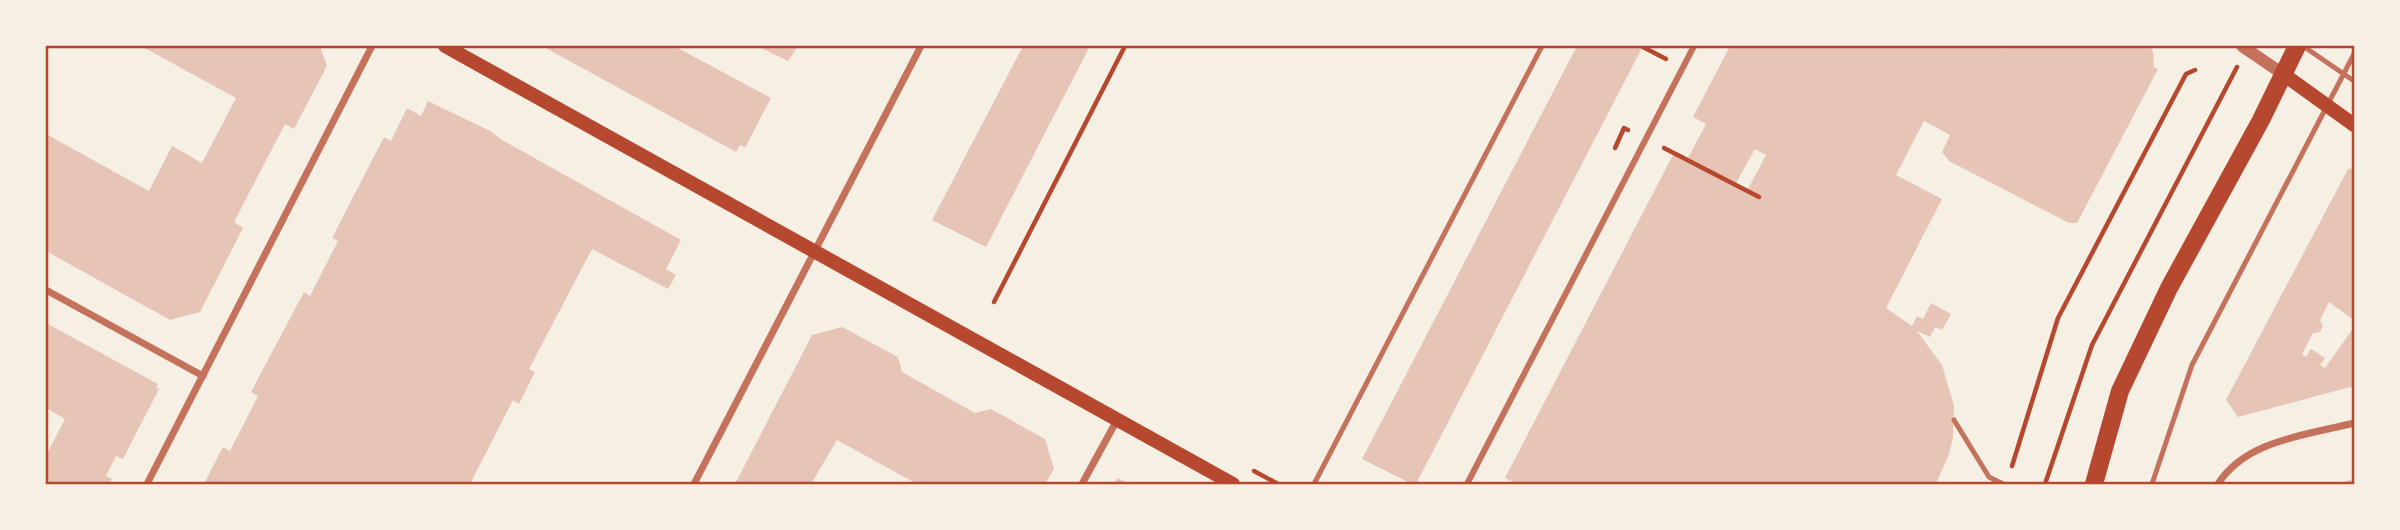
<svg xmlns="http://www.w3.org/2000/svg" width="2400" height="530" font-family="Signika,sans-serif">
	<rect width="100%" height="100%" fill="#f6efe4"/>
	<!-- building -->
	<g fill="#e6c5b7" fill-rule="evenodd">
		<polygon points="141,46 320,46 327,66 294,129 285,124 234,222 243,228 200,312 170,320 46,251 46,134 149,191 172,146 202,163 236,98"/>
		<polygon points="542,46 674,46 771,98 745,148 740,145 736,152"/>
		<polygon points="757,46 798,46 788,61"/>
		<polygon points="1023,46 1090,46 986,247 932,220"/>
		<polygon points="1577,46 1643,46 1416,484 1412,484 1362,459"/>
		<path d="M1730,46h271l6,3 2,-3h140l4,5 1,16 4,2 -81,154h-8l-120,-62 -7,-9 8,-17 -26,-14 -28,54 46,24 -56,109 26,18 5,-10 6,3 8,-16 20,11 -9,16 -7,-3 -5,10 -13,-6 25,34 12,41 -1,31 -4,17 -13,30h-418l-13,-6 170,-327 13,7 18,-34 -13,-7zM1755,149l11,6 -18,34 -12,-6z"/>
		<polygon points="428,101 492,132 502,140 681,240 666,269 676,275 668,289 592,249 529,369 535,372 519,404 513,400 470,484 204,484 223,447 230,451 258,396 251,392 304,292 310,296 338,241 332,238 384,137 391,141 407,108 421,116"/>
		<polygon points="2354,168 2354,320 2329,302 2320,320 2323,326 2320,332 2313,333 2302,354 2306,357 2311,349 2325,358 2320,365 2325,368 2352,330 2354,333 2354,386 2238,417 2226,400 2348,169"/>
		<polygon points="46,323 158,384 156,388 159,389 123,459 116,456 106,476 112,479 109,484 46,484 46,456 65,419 46,408"/>
		<polygon points="842,327 898,357 902,372 975,413 991,409 1045,439 1054,469 1045,484 917,484 837,440 811,484 735,484 812,335"/>
		<polygon points="1117,478 1129,484 1114,484"/>
		<polygon points="2354,479 2354,484 2337,484"/>
	</g>
	<g fill="none" stroke-linecap="round" stroke-linejoin="round">
		<!-- path -->
		<g stroke="#b5482f" stroke-width="4.5">
			<polyline points="1643,47 1666,59"/>
			<polyline points="1615,148 1624,128 1628,130"/>
			<polyline points="1664,148 1759,197"/>
			<polyline points="994,302 1125,46"/>
			<polyline points="2012,466 2058,318 2186,74 2195,70"/>
			<polyline points="1254,471 1278,484"/>
			<polyline points="2045,484 2092,345 2237,67"/>
		</g>
		<!-- service -->
		<g stroke="#c5725c" stroke-width="5">
			<polyline points="2303,46 2354,81"/>
			<polyline points="1954,420 1989,477 2003,484"/>
			<polyline points="1314,484 1542,46"/>
			<polyline points="2152,484 2192,365 2354,54"/>
		</g>
		<!-- pedestrian -->
		<polyline stroke="#c5725c" stroke-width="6" points="1467,484 1694,46"/>
		<!-- minor -->
		<g stroke="#c5725c" stroke-width="7">
			<polyline points="46,290 203,376"/>
			<polyline points="147,484 372,46"/>
			<polyline points="694,484 921,46"/>
			<polyline points="1082,484 1117,420"/>
			<path d="M2218,484c28,-44 89,-49 136,-61"/>
		</g>
		<!-- tertiary -->
		<polyline stroke="#c5725c" stroke-width="12" points="2242,46 2283,74"/>
		<!-- secondary -->
		<g stroke="#b5482f" stroke-width="14">
			<polyline points="445,46 1233,484"/>
			<polyline points="2283,74 2354,125"/>
		</g>
		<!-- primary -->
		<polyline stroke="#b5482f" stroke-width="18" points="2094,484 2120,391 2169,288 2261,120 2297,46"/>
	</g>
	<!-- border -->
	<rect width="2400" height="530" fill="none" stroke="#f6efe4" stroke-width="94"/>
	<rect x="47" y="47" width="2306" height="436" fill="none" stroke="#b5482f" stroke-width="2.5"/>
</svg>
